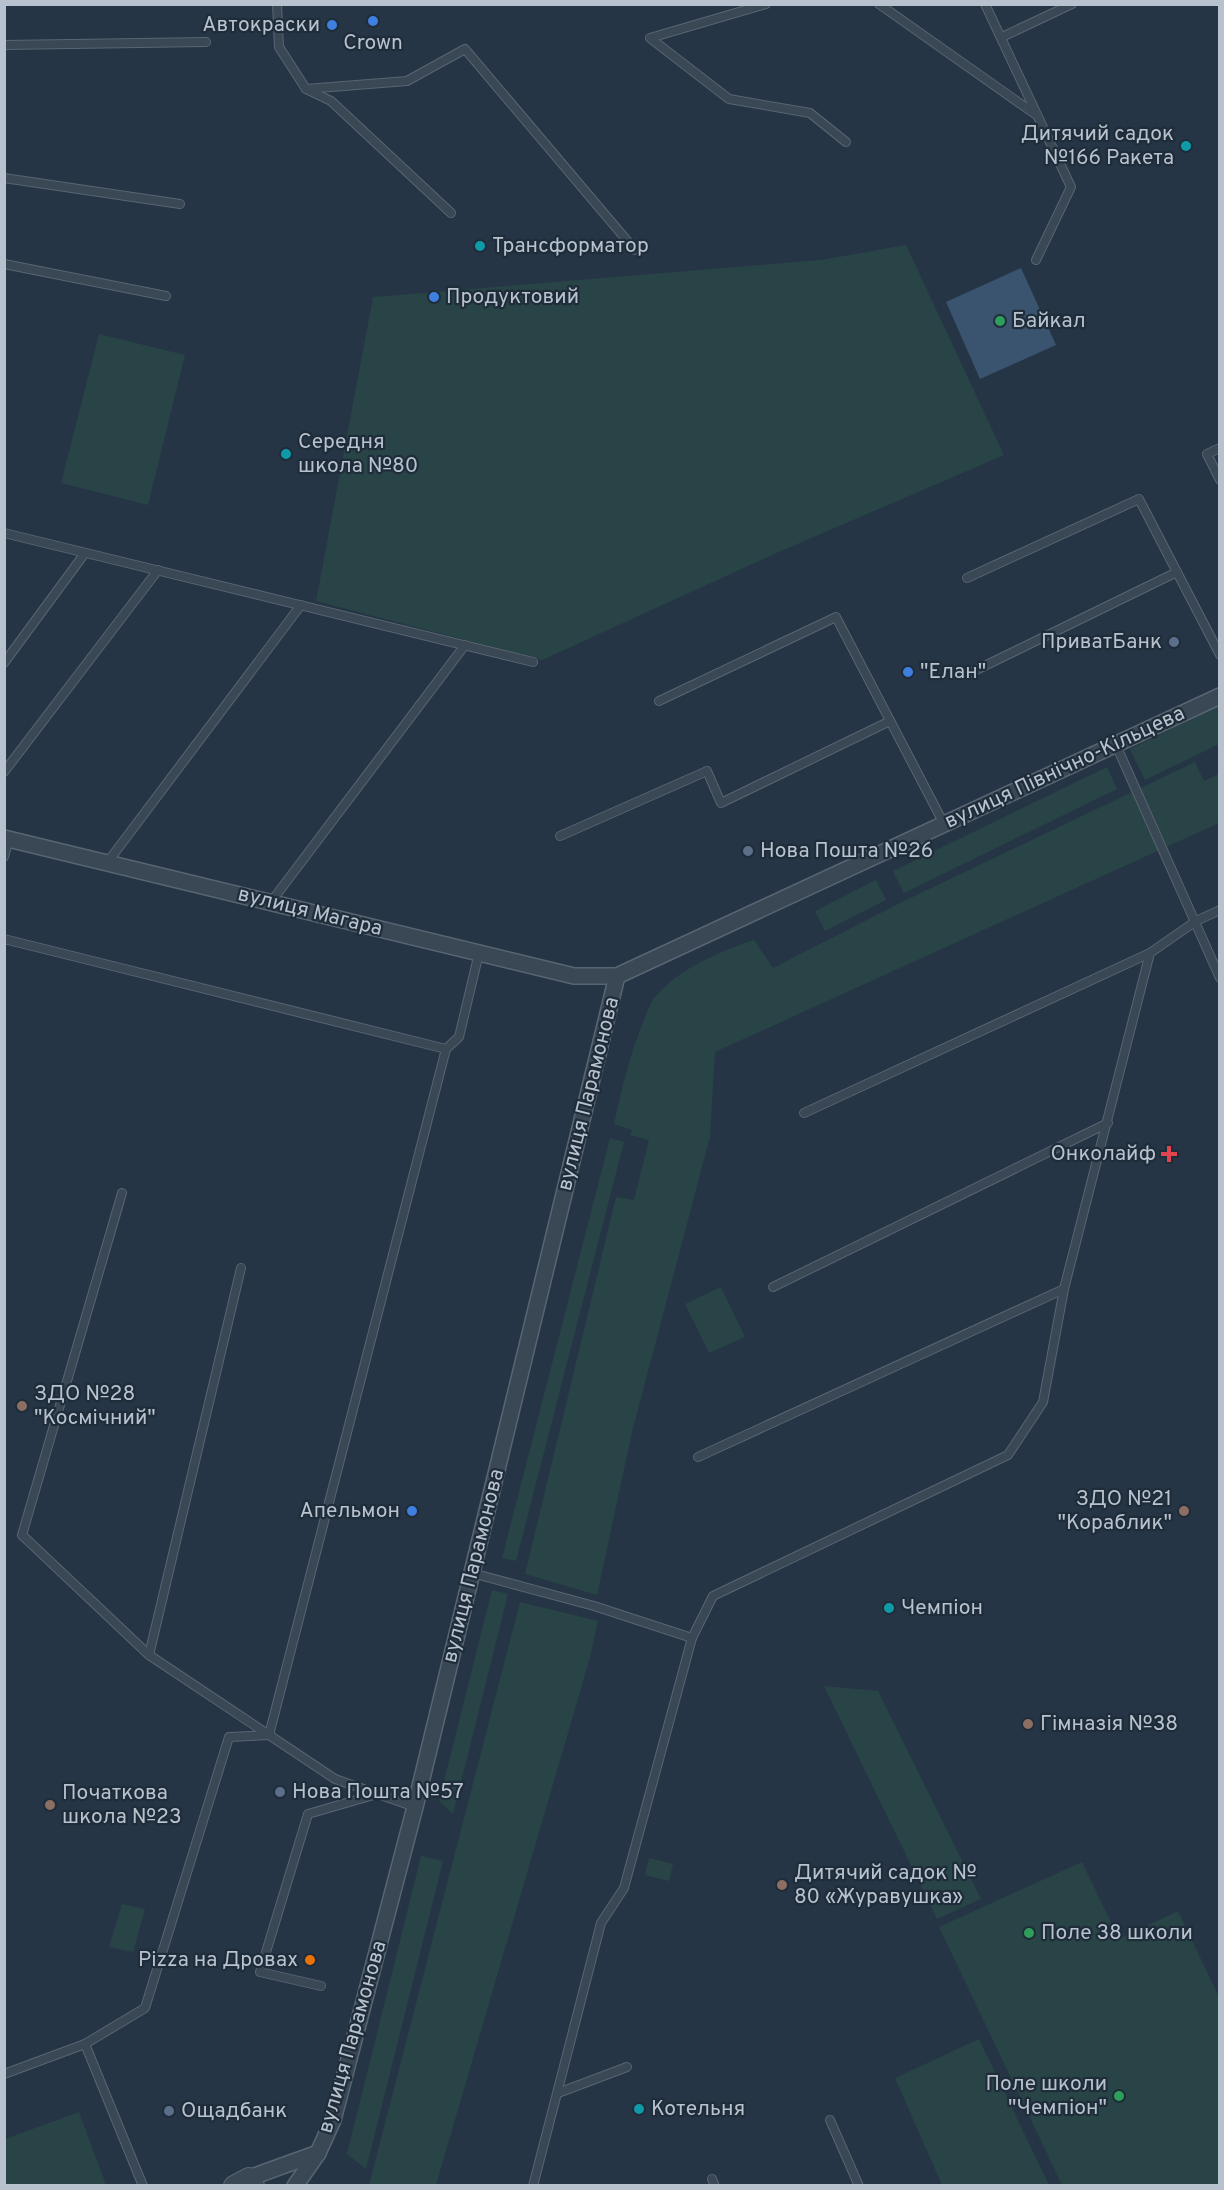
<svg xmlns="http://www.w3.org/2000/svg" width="1224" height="2190" font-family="Overpass,sans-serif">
	<rect width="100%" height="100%" fill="#253545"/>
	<!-- green -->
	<g fill="#284446">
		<polygon points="906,245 1004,455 772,555 542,660 316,601 373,297 821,260"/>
		<polygon points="99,334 185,355 148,505 61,483"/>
		<polygon points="1217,707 1219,708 1219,744 1145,780 1130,749"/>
		<path d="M1195,762l9,19 15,-7v49l-504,229 -5,85 -78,295 -35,163 -72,-21 91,-377 18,3 15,-60 -19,-5 2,-5 -18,-6c8,-37 16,-71 31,-106 3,-7 5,-15 10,-21 24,-29 64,-45 99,-57l19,28 131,-67z"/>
		<polygon points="1107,767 1117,789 904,893 893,871"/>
		<polygon points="876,880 886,900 825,931 815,911"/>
		<polygon points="610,1138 624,1142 516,1561 502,1558"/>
		<polygon points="721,1287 745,1337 709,1353 685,1304"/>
		<polygon points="492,1590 508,1594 453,1814 439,1801"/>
		<polygon points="520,1602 598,1621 589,1661 436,2185 369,2185"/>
		<polygon points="824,1686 878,1691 981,1899 937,1919"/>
		<polygon points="421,1856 443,1861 366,2169 347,2154"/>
		<polygon points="649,1858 673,1864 669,1881 645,1875"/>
		<polygon points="1082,1862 1119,1939 1178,1911 1219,1997 1219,2185 1062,2185 939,1927"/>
		<polygon points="122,1904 145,1909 133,1952 109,1947"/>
		<polygon points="979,2039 1049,2185 942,2185 895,2078"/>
		<polygon points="79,2112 106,2185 5,2185 5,2139"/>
	</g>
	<!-- water -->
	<polygon fill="#3a536e" points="1021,268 1056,345 980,379 946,302"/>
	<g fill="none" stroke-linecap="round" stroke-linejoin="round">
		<defs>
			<g id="service">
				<polyline points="277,4 279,47 306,89 331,101 451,213"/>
				<polyline points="766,4 650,38 729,99 810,113 846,142"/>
				<polyline points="879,4 1035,114"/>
				<polyline points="985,4 1071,187 1036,260"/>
				<polyline points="1002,37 1072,4"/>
				<polyline points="4,45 206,42"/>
				<polyline points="306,89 407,81 465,49 635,250"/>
				<polyline points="4,178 180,204"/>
				<polyline points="4,264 166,296"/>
				<polyline points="1220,448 1207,454 1220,480"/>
				<polyline points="4,533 533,662"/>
				<polyline points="967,578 1139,499 1220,655"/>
				<polyline points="4,663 85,553"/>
				<polyline points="966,675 1177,572"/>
				<polyline points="659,701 836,617 944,824"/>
				<polyline points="1116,745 1220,978"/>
				<polyline points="4,772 158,570"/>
				<polyline points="560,836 707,771 721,803 890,721"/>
				<polyline points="4,857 9,839"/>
				<polyline points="107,863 301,605"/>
				<polyline points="271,902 465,645"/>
				<polyline points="4,939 446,1049"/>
				<polyline points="804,1113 1150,953"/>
				<polyline points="122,1193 22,1535 149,1655 335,1779 415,1807"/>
				<polyline points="773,1287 1108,1123"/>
				<polyline points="698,1457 1064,1289"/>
				<polyline points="472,1573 594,1606 692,1638 713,1596 1008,1455 1043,1402 1064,1289 1150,953 1196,921 1220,910"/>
				<polyline points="149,1655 241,1268"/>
				<polyline points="321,1986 260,1972 308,1814 377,1794"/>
				<polyline points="85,2044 145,2008 229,1737 269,1735 446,1049 459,1037 479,953"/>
				<polyline points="4,2074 85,2044 143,2186"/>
				<polyline points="558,2093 627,2067"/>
				<polyline points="830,2120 859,2186"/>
				<polyline points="712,2179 715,2186"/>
				<polyline points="533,2186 601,1923 624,1888 692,1638"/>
			</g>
			<g id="minor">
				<polyline points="4,838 574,976 617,976 1220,696"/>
				<polyline points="249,2178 318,2153"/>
				<polyline points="295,2186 318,2153 333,2120 415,1807 617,976"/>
			</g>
			<polyline id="tertiary" points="234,2186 249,2178 254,2186"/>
		</defs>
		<!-- service casing -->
		<use href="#service" stroke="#596572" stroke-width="10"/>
		<!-- minor casing -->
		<use href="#minor" stroke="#596572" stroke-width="18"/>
		<!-- tertiary casing -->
		<use href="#tertiary" stroke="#596572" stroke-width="22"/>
		<!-- service -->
		<use href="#service" stroke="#3a4754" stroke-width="8"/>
		<!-- minor -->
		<use href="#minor" stroke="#3a4754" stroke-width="15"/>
		<!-- tertiary -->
		<use href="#tertiary" stroke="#3a4754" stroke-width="20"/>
	</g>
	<!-- markers -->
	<g fill="#3f7fe0" stroke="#1f2c3a" stroke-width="2">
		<circle cx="373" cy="21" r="6"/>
		<circle cx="332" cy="25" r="6"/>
		<circle cx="434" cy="297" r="6"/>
		<circle cx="908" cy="672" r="6"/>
		<circle cx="412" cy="1511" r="6"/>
	</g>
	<g fill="#0f9aa8" stroke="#1f2c3a" stroke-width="2">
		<circle cx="1186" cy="146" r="6"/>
		<circle cx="480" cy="246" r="6"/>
		<circle cx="286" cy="454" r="6"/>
		<circle cx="889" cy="1608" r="6"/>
		<circle cx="639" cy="2109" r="6"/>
	</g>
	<g fill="#2e9e5b" stroke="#1f2c3a" stroke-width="2">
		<circle cx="1000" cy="321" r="6"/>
		<circle cx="1029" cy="1933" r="6"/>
		<circle cx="1119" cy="2096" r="6"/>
	</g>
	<g fill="#5c6f8a" stroke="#1f2c3a" stroke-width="2">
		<circle cx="1174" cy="642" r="6"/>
		<circle cx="748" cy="851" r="6"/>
		<circle cx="280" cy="1792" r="6"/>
		<circle cx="169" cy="2111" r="6"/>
	</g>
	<path fill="#e0444e" stroke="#1f2c3a" stroke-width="2" d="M1166 1145h6v6h6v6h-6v6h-6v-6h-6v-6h6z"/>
	<g fill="#8d6e63" stroke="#1f2c3a" stroke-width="2">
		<circle cx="22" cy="1406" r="6"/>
		<circle cx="1184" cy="1511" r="6"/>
		<circle cx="1028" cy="1724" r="6"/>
		<circle cx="50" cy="1805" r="6"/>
		<circle cx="782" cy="1885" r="6"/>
	</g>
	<circle fill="#e8710a" stroke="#1f2c3a" stroke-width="2" cx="310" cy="1960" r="6"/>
	<g text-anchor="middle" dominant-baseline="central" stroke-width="4.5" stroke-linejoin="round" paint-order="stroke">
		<!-- poi labels -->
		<g font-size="21" fill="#b8c2ce" stroke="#1f2c3a" text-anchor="start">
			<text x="320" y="25" text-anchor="end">Автокраски</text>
			<text x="373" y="43" text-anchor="middle">Crown</text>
			<text x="1174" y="134" text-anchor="end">Дитячий садок<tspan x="1174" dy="24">№166 Ракета</tspan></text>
			<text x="492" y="246">Трансформатор</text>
			<text x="446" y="297">Продуктовий</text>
			<text x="1012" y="321">Байкал</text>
			<text x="298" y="442">Середня<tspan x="298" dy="24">школа №80</tspan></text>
			<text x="1162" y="642" text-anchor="end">ПриватБанк</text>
			<text x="920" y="672">"Елан"</text>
			<text x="760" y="851">Нова Пошта №26</text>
			<text x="1156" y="1154" text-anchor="end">Онколайф</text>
			<text x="34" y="1394">ЗДО №28<tspan x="34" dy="24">"Космічний"</tspan></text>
			<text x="1172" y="1499" text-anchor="end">ЗДО №21<tspan x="1172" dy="24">"Кораблик"</tspan></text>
			<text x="400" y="1511" text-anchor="end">Апельмон</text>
			<text x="901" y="1608">Чемпіон</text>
			<text x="1040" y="1724">Гімназія №38</text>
			<text x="292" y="1792">Нова Пошта №57</text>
			<text x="62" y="1793">Початкова<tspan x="62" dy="24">школа №23</tspan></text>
			<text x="794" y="1873">Дитячий садок №<tspan x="794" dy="24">80 «Журавушка»</tspan></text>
			<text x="1041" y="1933">Поле 38 школи</text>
			<text x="298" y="1960" text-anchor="end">Pizza на Дровах</text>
			<text x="1107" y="2084" text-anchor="end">Поле школи<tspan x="1107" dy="24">"Чемпіон"</tspan></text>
			<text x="651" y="2109">Котельня</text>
			<text x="181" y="2111">Ощадбанк</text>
		</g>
		<!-- street labels -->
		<g font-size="21" fill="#b8c2ce" stroke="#1f2c3a">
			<text transform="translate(1065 768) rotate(-25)">вулиця Північно-Кільцева</text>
			<text transform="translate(310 912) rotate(14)">вулиця Магара</text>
			<text transform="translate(589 1094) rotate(-76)">вулиця Парамонова</text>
			<text transform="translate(474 1566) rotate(-76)">вулиця Парамонова</text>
			<text transform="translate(353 2037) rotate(-74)">вулиця Парамонова</text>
		</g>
	</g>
	<!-- border -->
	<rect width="1224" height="2190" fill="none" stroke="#b8c2ce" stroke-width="12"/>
</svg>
